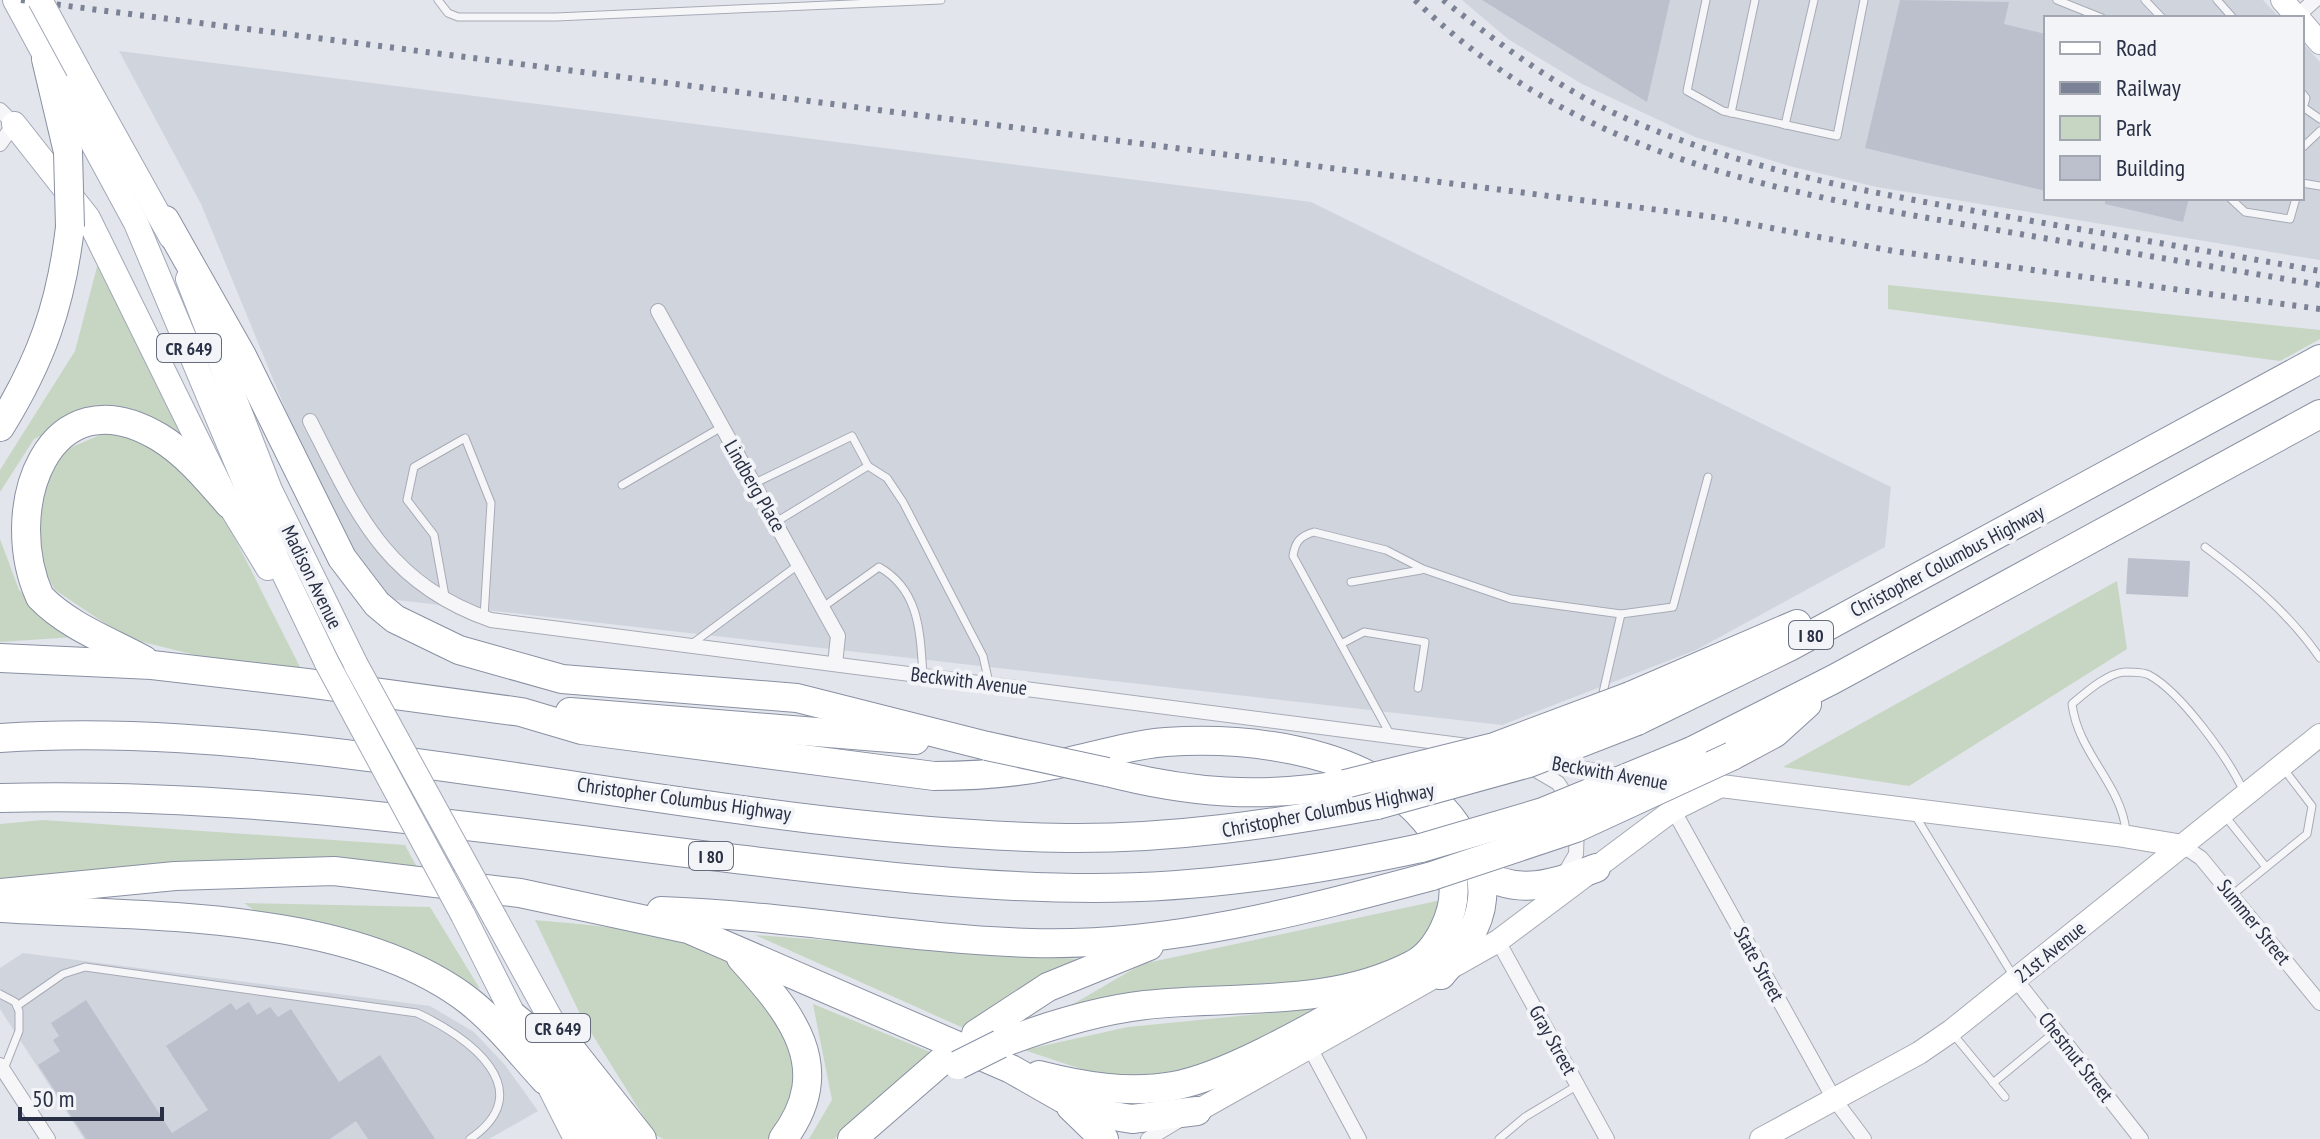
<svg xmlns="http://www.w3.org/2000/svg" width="2320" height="1139" font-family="'PT Sans Narrow',sans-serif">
	<rect width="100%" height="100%" fill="#e2e5eb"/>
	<!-- built -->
	<g fill="#d0d4dd">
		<polygon points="1462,0 2263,0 2280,18 2046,18 2046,198 2302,198 2302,42 2320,62 2320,260 1877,187 1793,167 1695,137 1582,84 1508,39"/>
		<polygon points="119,51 1311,202 1891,487 1885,547 1696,650 1502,725 370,597 339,539 201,204"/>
		<polygon points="23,953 430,1006 474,1032 505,1065 538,1111 489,1139 84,1139 0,1009 0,968"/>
	</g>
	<!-- green -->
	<g fill="#c6d6c3">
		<polygon points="98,263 187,442 97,410 34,439 0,492 0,470 75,351"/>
		<polygon points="1888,285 2320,330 2320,339 2280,361 1888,309"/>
		<polygon points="107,432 152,443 220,509 302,671 235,665 127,638 55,590 26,536 34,485 65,450"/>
		<polygon points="0,539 19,590 74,637 0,642"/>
		<polygon points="2117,581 2127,649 1909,786 1783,767"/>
		<polygon points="43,820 405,845 419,871 0,886 0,824"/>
		<polygon points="1446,899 1413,957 1319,983 1056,1014 1142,964"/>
		<polygon points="244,903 430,907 480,989 414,953 255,911"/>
		<path d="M535,920c72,7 189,11 232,81 13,22 23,49 34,73l-28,65h-109l-9,-4 -73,-117z"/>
		<polygon points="755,935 1091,960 968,1030"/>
		<polygon points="813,1004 930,1052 834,1139 809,1139 832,1100"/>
		<polygon points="1331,1007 1179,1080 1114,1080 1024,1050 1128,1027"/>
	</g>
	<!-- building -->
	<g fill="#bcc0cc">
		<polygon points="1482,0 1670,0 1647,102"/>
		<polygon points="1900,0 2009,2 2004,24 2046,34 2046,191 1865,148"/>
		<polygon points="2105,198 2189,198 2183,222 2105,204"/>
		<polygon points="2128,558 2190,561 2188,597 2126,594"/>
		<polygon points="86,1000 172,1133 208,1110 166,1046 231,1003 236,1010 249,1002 257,1015 270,1007 278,1017 291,1009 339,1082 380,1055 435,1139 368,1139 356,1121 330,1139 86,1139 38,1065 60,1051 53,1040 59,1036 51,1023"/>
	</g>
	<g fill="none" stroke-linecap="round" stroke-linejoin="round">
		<defs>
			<g id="lane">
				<polyline points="438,0 448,13 458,17 556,17 941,0"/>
				<polyline points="1706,0 1687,91 1723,111 1837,136 1864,0"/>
				<polyline points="2057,0 2102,18"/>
				<polyline points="2145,0 2162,18"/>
				<polyline points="2217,0 2233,18"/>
				<polyline points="2302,93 2306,98 2303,108"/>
				<polyline points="2303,107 2320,119"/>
				<polyline points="1731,113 1755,0"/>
				<polyline points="1785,125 1814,0"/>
				<polyline points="2302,148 2320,131"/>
				<polyline points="2302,183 2320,186"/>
				<polyline points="2230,198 2245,212 2290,219 2296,198"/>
				<polyline points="868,466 887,478 903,502 983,656 989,683"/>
				<polyline points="753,484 852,436 868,466 776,522"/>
				<polyline points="622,485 720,428"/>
				<path d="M2205,547c44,33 83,65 115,111"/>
				<polyline points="1351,582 1421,570"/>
				<polyline points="445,596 434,535 407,500 414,467 465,438 491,503 484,617"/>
				<path d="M823,607l56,-40c41,23 41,66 44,108"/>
				<polyline points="1621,614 1673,607 1708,477"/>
				<polyline points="693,643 798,565"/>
				<polyline points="1341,644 1364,632 1425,642 1418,688"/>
				<path d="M1390,734l-97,-178c2,-14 7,-20 21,-24l72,18 37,19 88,30 110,15 -19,83"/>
				<polyline points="2225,816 2266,867"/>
				<polyline points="1916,817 2014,977"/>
				<path d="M2126,831c-5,-47 -48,-78 -54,-127 13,-11 35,-31 53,-32 6,0 19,0 24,3 32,17 80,84 95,117"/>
				<polyline points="2232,895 2307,834 2312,806 2283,768"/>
				<polyline points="0,994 15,1002 19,1011 19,1031 4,1069"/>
				<path d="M17,1006l46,-32 22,-7 332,46c52,24 124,77 53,126"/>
				<polyline points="1953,1034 2005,1097"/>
				<polyline points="1993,1083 2056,1031"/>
				<polyline points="1499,1139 1525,1117 1578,1085"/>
			</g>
			<g id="street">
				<polyline points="2297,16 2315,0"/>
				<polyline points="0,110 14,124 0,144"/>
				<polyline points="658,311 838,636 835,664"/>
				<path d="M310,421c47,93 76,162 181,199l977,126"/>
				<polyline points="1544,761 1622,776"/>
				<polyline points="1527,765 1558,783 1571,803"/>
				<polyline points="1670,804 1834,1099 1864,1139"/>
				<polyline points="2183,846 2201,858 2320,1003"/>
				<polyline points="1562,878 1576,854 1577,826"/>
				<polyline points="1498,941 1607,1139"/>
				<polyline points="2016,980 2141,1139"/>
				<polyline points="1310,1048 1359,1139"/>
				<polyline points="0,1065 48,1139"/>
				<polyline points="1148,1139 1178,1121"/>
			</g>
			<g id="secondary">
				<polyline points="2282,0 2298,18"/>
				<polyline points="2302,22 2320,43"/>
				<polyline points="1197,1111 1498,941 1673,810 1721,786 2117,835 2183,846"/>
				<polyline points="1761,1139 1919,1053 1951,1031 2320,735"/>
			</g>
			<g id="primary">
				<polyline points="15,0 136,223 277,559 327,663"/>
				<polyline points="78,70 171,237"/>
				<polyline points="14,124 88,218 229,504 268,568"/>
				<polyline points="188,279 270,490 356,665"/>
				<polyline points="463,915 576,1139"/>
				<polyline points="495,918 617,1139"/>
			</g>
			<g id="highway">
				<polyline points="46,59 68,152"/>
				<polyline points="165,220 242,356 342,558 377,604 395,619 459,650 562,679 797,698 987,746"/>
				<path d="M0,427c41,-66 61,-122 70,-200"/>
				<path d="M0,658l152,7 155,18 214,29 61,18 352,46c38,0 75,-2 114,-10 39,-7 78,-21 118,-24 77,-5 181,6 240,59 25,22 44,48 47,81 4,29 -15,70 -41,83 -83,43 -178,30 -267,40 -51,6 -98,21 -145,39"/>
				<path d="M144,660c-35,-19 -76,-34 -104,-63 -40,-88 8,-226 119,-160 28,17 49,43 70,67"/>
				<polyline points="1630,696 1797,624"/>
				<polyline points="570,712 915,740"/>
				<polyline points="1637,721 1789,647 2320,359"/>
				<path d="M0,738c120,-8 242,3 361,18 234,28 469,78 706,82 105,1 207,-14 310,-33"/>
				<polyline points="1692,751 1834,679 2320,414"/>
				<polyline points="1732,756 1775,733 1807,704"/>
				<path d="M1107,772c81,21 155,27 238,12"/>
				<path d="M1411,779c33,25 76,75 71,120 -2,29 -23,55 -41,76"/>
				<path d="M0,798c247,-7 491,32 736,61 119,14 238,29 358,29 110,0 219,-17 327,-40"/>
				<path d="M1478,870c38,28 78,13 118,-2"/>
				<polyline points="0,893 175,876 334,871 520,893 688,929 1011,1069 1062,1098 1101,1114 1132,1119 1197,1111"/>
				<path d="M0,908c144,9 351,2 469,93 29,23 52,53 76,79"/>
				<path d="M661,911c124,4 246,28 370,32 136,4 271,-32 401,-67"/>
				<path d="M741,958c50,55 96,110 42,181"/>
				<polyline points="513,1016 545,1042 598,1139"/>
				<polyline points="976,1034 1048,987 1149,946"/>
				<polyline points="566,1043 642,1139"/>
				<path d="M1039,1075c43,11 89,19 134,11 55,-9 153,-67 205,-96"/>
				<polyline points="1071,1107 1104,1139"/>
				<polyline points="852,1139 944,1059"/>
			</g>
		</defs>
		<!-- lane casing -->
		<use href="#lane" stroke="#a7abb6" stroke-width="9"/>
		<!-- street casing -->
		<use href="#street" stroke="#a7abb6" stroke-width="16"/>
		<!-- secondary casing -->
		<use href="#secondary" stroke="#a7abb6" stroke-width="24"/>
		<!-- primary casing -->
		<use href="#primary" stroke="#a1a8b8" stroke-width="26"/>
		<!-- highway casing -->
		<use href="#highway" stroke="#8990a3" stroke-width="30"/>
		<!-- lane -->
		<use href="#lane" stroke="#f6f6f9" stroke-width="7"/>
		<!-- street -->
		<use href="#street" stroke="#f6f6f9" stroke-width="14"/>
		<!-- secondary -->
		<use href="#secondary" stroke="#fff" stroke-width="22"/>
		<!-- primary -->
		<use href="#primary" stroke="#fff" stroke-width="24"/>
		<!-- highway -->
		<use href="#highway" stroke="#fff" stroke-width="28"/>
		<!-- rail -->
		<g stroke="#7b8296" stroke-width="6" stroke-dasharray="4 8" stroke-linecap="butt">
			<polyline points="21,0 1713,217 1893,251 2320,309"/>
			<path d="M1415,0c163,158 361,192 576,229 110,19 219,37 329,56"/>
			<path d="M1443,0c54,42 109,84 171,113 123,56 252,79 384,102 108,19 215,37 322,56"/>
		</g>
		<defs>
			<g id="primary-bridge">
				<polyline points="40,0 78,70"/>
				<polyline points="327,663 463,915"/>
				<polyline points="356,665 495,918"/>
			</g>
			<g id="highway-bridge">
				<polyline points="68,152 70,227"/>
				<polyline points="987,746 1107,772"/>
				<polyline points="1345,784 1494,747 1630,696"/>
				<polyline points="1377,805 1529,763 1637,721"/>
				<polyline points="1421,848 1543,812 1692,751"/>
				<polyline points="1432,876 1576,828 1732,756"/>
				<polyline points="958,1065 1000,1044"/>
			</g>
		</defs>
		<!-- primary-bridge casing -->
		<use href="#primary-bridge" stroke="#a1a8b8" stroke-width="26" stroke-linecap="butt"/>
		<!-- highway-bridge casing -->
		<use href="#highway-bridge" stroke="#8990a3" stroke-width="30" stroke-linecap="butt"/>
		<!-- primary-bridge -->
		<use href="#primary-bridge" stroke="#fff" stroke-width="24"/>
		<!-- highway-bridge -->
		<use href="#highway-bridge" stroke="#fff" stroke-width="28"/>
	</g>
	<g text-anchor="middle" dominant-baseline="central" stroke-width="8" stroke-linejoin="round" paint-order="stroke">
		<!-- shield labels -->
		<g fill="#f2f4f8" stroke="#656b7b" stroke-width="2">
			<rect x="157" y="334" width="64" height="28" rx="6"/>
			<rect x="1789" y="621" width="44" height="28" rx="6"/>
			<rect x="689" y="842" width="44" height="28" rx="6"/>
			<rect x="526" y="1014" width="64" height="28" rx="6"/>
		</g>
		<g font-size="18" font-weight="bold" fill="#293045">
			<text x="189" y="348">CR 649</text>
			<text x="1811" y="635">I 80</text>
			<text x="711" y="856">I 80</text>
			<text x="558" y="1028">CR 649</text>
		</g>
		<!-- street labels -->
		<g font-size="20" fill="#293045" stroke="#f2f4f8">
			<text transform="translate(755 486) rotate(60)">Lindberg Place</text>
			<text transform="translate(1947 561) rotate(-28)">Christopher Columbus Highway</text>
			<text transform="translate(312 577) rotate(64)">Madison Avenue</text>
			<text transform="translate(969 681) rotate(7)">Beckwith Avenue</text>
			<text transform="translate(1610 773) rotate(10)">Beckwith Avenue</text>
			<text transform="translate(684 799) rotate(8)">Christopher Columbus Highway</text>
			<text transform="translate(1328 810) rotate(-11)">Christopher Columbus Highway</text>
			<text transform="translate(2254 922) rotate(51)">Summer Street</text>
			<text transform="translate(2050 952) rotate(-39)">21st Avenue</text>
			<text transform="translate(1759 964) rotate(61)">State Street</text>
			<text transform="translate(1553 1040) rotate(61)">Gray Street</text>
			<text transform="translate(2076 1057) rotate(52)">Chestnut Street</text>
		</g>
	</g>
	<!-- legend -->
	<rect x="2044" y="16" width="260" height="184" fill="#f2f4f8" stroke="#a2a6b0" stroke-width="2"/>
	<rect x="2060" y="42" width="40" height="12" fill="#ffffff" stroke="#a2a6b0" stroke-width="2"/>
	<text x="2116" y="56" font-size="24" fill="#293045">Road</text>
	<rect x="2060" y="82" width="40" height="12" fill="#7b8296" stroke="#a2a6b0" stroke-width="2"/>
	<text x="2116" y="96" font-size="24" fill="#293045">Railway</text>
	<rect x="2060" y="116" width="40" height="24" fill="#c6d6c3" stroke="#a2a6b0" stroke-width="2"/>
	<text x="2116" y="136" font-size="24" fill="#293045">Park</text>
	<rect x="2060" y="156" width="40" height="24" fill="#bcc0cc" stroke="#a2a6b0" stroke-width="2"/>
	<text x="2116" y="176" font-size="24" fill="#293045">Building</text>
	<!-- scale -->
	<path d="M20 1107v12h142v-12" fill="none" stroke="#293045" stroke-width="4"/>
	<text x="32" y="1107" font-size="24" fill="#293045" stroke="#f2f4f8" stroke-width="6" paint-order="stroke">50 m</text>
</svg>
